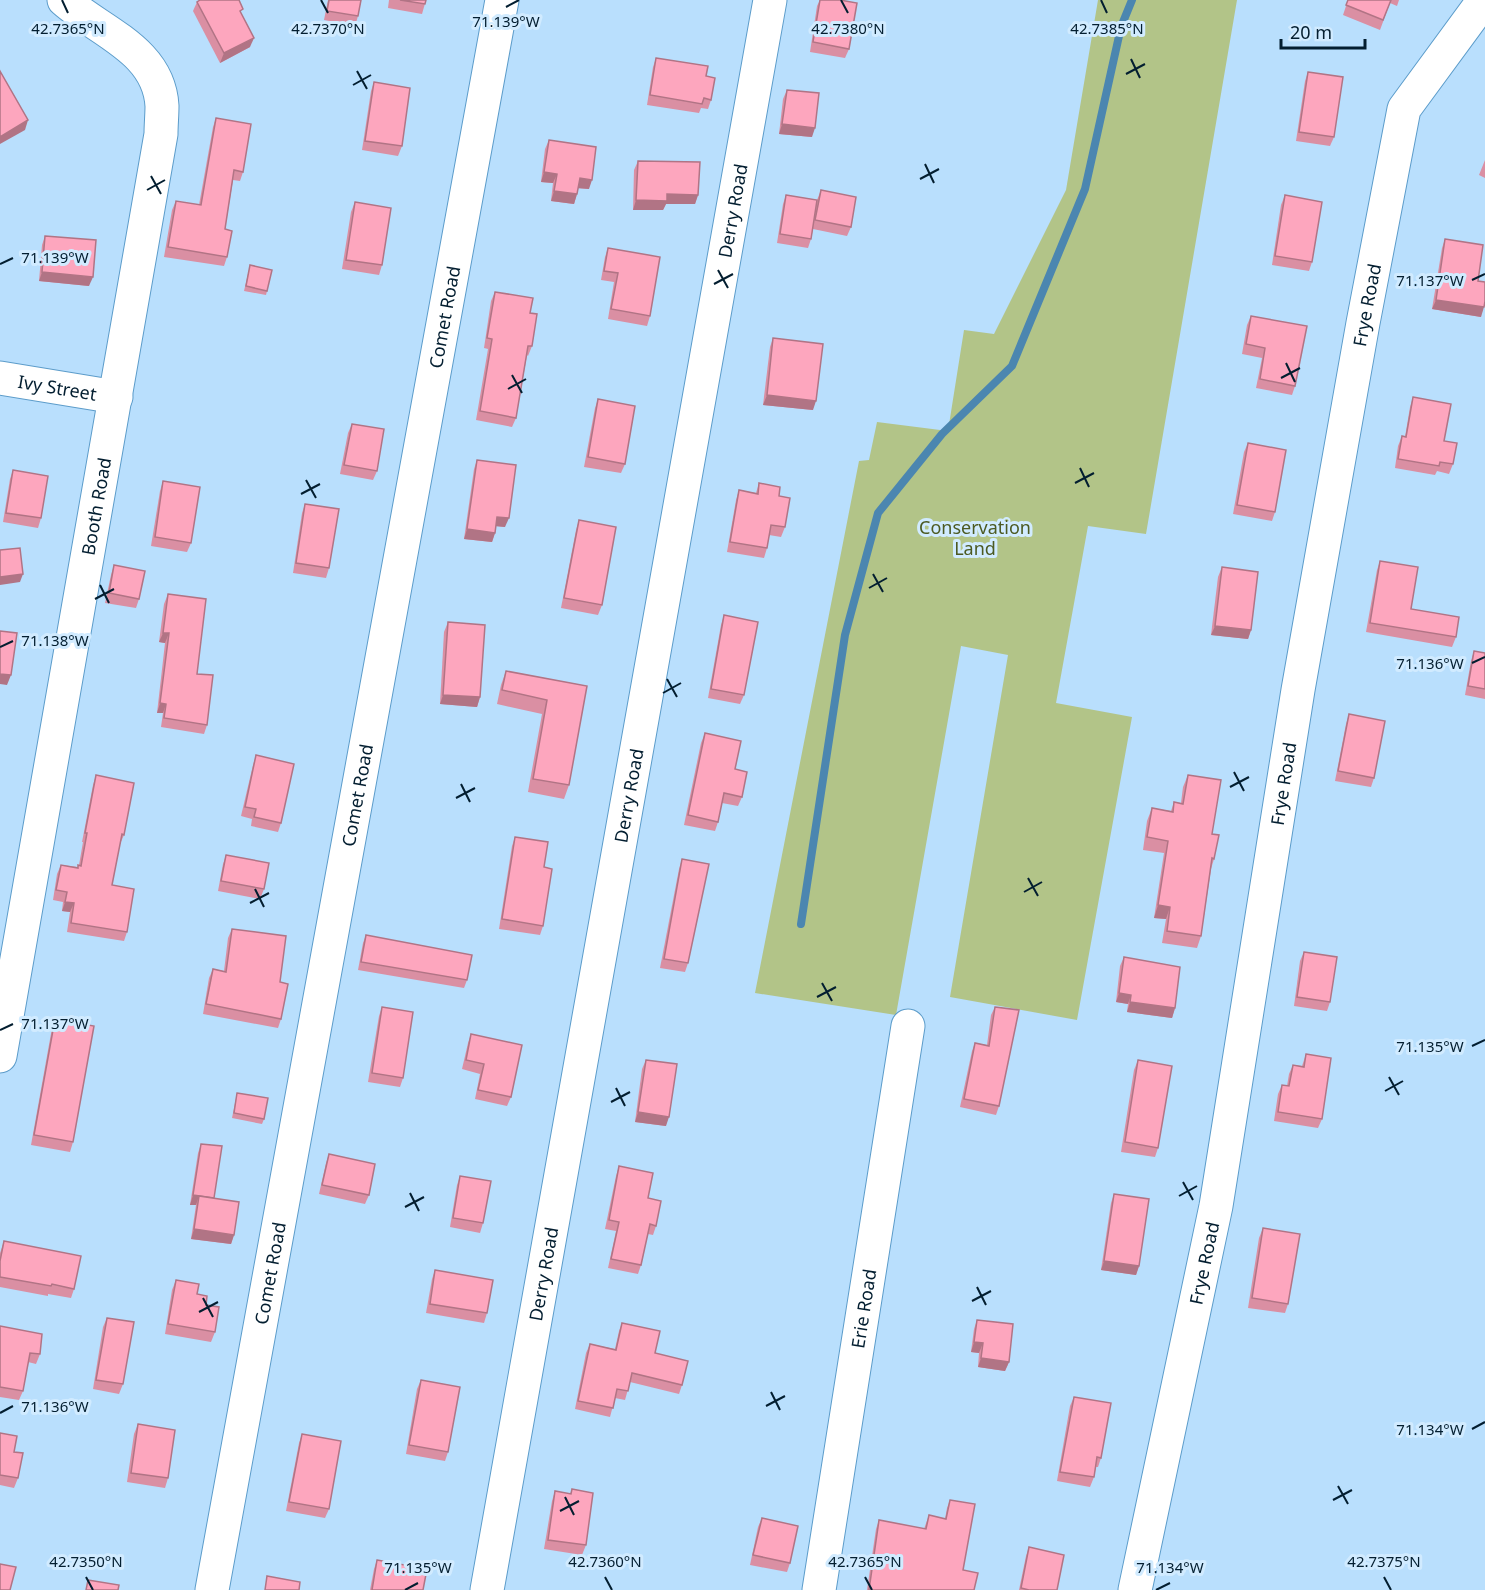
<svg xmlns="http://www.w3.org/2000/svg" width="1485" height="1590" font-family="'Noto Sans',sans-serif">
	<rect width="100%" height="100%" fill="#b9dffd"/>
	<!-- green -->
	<polygon fill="#b2c488" points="1098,0 1237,0 1146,534 1088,526 1056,703 1132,717 1077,1020 950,997 1008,655 961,646 896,1015 755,993 859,461 869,460 877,422 948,431 964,330 994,334 1066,190"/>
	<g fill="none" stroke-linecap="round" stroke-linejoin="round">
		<!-- stream -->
		<polyline stroke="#4b86b0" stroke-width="8" points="801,924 845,635 878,513 942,434 1012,366 1085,189 1121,27 1132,0"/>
		<defs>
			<g id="minor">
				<path id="s1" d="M0,378l116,19"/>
				<path id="s2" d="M0,1056l161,-922c0,-9 1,-19 1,-28 -3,-56 -62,-74 -98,-106"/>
				<path id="s3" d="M212,1590l290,-1590"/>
				<path id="s4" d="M487,1590l283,-1590"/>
				<path id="s5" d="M819,1590l89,-564"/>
				<path id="s6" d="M1135,1590l81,-384 82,-516 65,-367 41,-214 80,-109"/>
			</g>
		</defs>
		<!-- minor casing -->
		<use href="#minor" stroke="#5c9cca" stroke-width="35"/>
		<!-- minor -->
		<use href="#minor" stroke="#fff" stroke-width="33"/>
	</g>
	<!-- wall -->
	<g fill="#da8fa3">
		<polygon points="328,0 361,0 358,16 355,26 324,20"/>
		<polygon points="389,0 426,0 422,14 388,8"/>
		<polygon points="820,0 849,49 845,58 810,52 817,6"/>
		<polygon points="1348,0 1399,0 1397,6 1390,3 1380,30 1343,15"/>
		<polygon points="197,2 250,47 220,63 193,11"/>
		<polygon points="656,58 706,76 711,100 708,109 701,108 699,113 647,105 653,67"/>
		<polygon points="1308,72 1334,137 1330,146 1296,141 1305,81"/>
		<polygon points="374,82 402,146 398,156 362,150 371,91"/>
		<polygon points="787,90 812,137 779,134 783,99"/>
		<polygon points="216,118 243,172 240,181 233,180 225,229 227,257 224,266 164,257 172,210 176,201 199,205 213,127"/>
		<polygon points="549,140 589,189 578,188 577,194 574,204 551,201 553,183 541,182 545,149"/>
		<polygon points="1485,160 1485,178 1479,175"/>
		<polygon points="638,161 698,195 695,204 666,204 663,210 633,210 634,170"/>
		<polygon points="821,190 851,227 847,236 813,229 811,239 808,248 777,243 783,204 786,195 817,200"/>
		<polygon points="1285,195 1312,262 1309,271 1272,265 1281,205"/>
		<polygon points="355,202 382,265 379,275 342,269 351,212"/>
		<polygon points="45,236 89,286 39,281 42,245"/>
		<polygon points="1445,239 1478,281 1481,317 1432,309 1442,248"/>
		<polygon points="608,248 650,316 647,326 608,319 614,282 601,280 605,257"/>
		<polygon points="250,265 267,291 266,295 244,291"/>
		<polygon points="495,292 530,313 532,346 528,356 527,355 516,418 512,427 476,420 488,349 484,348 491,301"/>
		<polygon points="1251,316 1295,386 1292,395 1256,388 1262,358 1242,354 1247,325"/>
		<polygon points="773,338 813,410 763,405 770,347"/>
		<polygon points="1413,397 1444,441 1453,464 1449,474 1437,471 1435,475 1395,468 1398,446 1402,436 1405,437 1410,407"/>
		<polygon points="598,399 625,464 621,473 584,467 595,408"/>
		<polygon points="352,424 377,471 373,480 340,474 348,433"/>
		<polygon points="1248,443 1275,512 1272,521 1233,514 1244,452"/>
		<polygon points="477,460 505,527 496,526 495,533 492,542 464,539 474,469"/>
		<polygon points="13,470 41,518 38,528 3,522 10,479"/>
		<polygon points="163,481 191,543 187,552 151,546 160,491"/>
		<polygon points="759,483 779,496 785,527 781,537 769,535 767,548 764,558 727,552 736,500 739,490 756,493"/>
		<polygon points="305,504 329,568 326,578 293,573 302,513"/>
		<polygon points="579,520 602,605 598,615 561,608 576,530"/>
		<polygon points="1380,561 1411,609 1456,637 1452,647 1366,632 1377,570"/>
		<polygon points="114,565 139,599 136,608 105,603 111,575"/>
		<polygon points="1222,567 1251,630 1248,639 1211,635 1218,577"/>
		<polygon points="168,594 197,674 207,725 204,734 161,727 163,713 157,713 165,643 159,642 164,604"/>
		<polygon points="724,615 744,695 740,704 708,698 721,625"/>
		<polygon points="448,622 480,697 477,707 440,704 444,632"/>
		<polygon points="1474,651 1485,653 1485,699 1465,695 1471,661"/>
		<polygon points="506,671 587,686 569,785 564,799 528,792 542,714 497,704 501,685"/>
		<polygon points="1349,714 1374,778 1371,787 1335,781 1346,724"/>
		<polygon points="705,733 735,769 742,797 738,806 722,803 718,822 715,831 684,825 701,743"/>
		<polygon points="256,755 281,823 278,832 251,826 252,819 241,816 253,765"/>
		<polygon points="96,775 124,835 120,844 112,885 127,932 124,941 67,932 70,912 62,911 63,902 53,900 57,874 61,865 78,867 79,865 83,842 82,842 93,785"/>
		<polygon points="1188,775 1212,834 1214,859 1211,869 1201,936 1197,948 1162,943 1166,919 1154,918 1164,853 1143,850 1147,821 1152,808 1171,811 1174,802 1181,803 1183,787"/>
		<polygon points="515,837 544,867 543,926 540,935 499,929 512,846"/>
		<polygon points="226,855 264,889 260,899 218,891 223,864"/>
		<polygon points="682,859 688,963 685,972 660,968 679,869"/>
		<polygon points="232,929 280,982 281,1019 278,1028 203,1014 209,978 213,969 224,971 228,938"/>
		<polygon points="366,935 467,980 464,988 358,970 363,943"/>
		<polygon points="1304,952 1330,1002 1327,1011 1294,1006 1300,961"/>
		<polygon points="1124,957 1175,1008 1172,1018 1127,1012 1128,1004 1116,1002 1120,966"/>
		<polygon points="382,1007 403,1078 400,1087 368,1082 379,1016"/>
		<polygon points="995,1007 999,1106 996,1115 960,1107 972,1051 975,1043 987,1045 991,1015"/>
		<polygon points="55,1019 73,1142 70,1152 31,1145 52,1028"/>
		<polygon points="471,1034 511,1097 507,1106 475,1099 480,1074 462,1069 468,1043"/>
		<polygon points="1306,1054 1322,1119 1318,1128 1274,1121 1278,1094 1282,1085 1287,1086 1289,1074 1293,1065 1302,1066"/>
		<polygon points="646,1060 666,1126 635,1122 642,1069"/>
		<polygon points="1138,1060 1158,1148 1155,1157 1121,1152 1134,1070"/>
		<polygon points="237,1093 264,1119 262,1124 232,1118"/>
		<polygon points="201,1144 214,1199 234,1235 231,1244 191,1239 196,1205 190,1205 198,1153"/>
		<polygon points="329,1154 369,1195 365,1204 319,1194 326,1163"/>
		<polygon points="619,1166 648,1198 656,1226 653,1235 648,1234 641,1265 638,1274 608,1268 616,1231 605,1229 616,1176"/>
		<polygon points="460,1176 483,1223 480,1233 450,1227 457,1185"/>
		<polygon points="1114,1194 1139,1266 1136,1275 1101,1270 1111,1203"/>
		<polygon points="1263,1228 1288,1304 1285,1313 1248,1308 1259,1238"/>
		<polygon points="4,1241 74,1289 71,1298 48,1294 48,1296 0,1287 0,1253"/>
		<polygon points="435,1270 487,1313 484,1323 426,1313 432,1279"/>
		<polygon points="176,1280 197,1294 206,1305 215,1332 211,1342 165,1334 172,1290"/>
		<polygon points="107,1318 123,1384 119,1394 93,1389 103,1327"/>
		<polygon points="977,1320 1009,1362 1005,1371 978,1367 979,1353 971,1352 974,1329"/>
		<polygon points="622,1323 655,1353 682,1385 679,1394 630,1382 625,1400 615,1398 610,1417 575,1409 586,1353 590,1344 615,1349 619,1331"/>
		<polygon points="0,1326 40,1354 36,1364 28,1362 23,1391 19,1400 0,1397"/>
		<polygon points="421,1380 448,1452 445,1461 406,1454 417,1389"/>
		<polygon points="1074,1397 1101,1458 1098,1467 1096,1467 1094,1477 1090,1487 1057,1481 1070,1406"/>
		<polygon points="138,1424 168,1478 165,1488 127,1482 134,1434"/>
		<polygon points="0,1433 14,1452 18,1478 14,1488 0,1485"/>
		<polygon points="302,1434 329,1509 325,1518 286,1511 299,1443"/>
		<polygon points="572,1489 586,1545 582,1555 544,1549 552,1501 555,1491 570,1494"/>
		<polygon points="950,1500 963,1570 974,1590 867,1590 876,1529 879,1520 924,1529 929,1515 945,1519 947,1508"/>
		<polygon points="762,1518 790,1563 787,1572 750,1565 758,1527"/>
		<polygon points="1029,1547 1057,1590 1019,1590 1026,1556"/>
		<polygon points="377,1560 423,1590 370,1590 374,1569"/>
	</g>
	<!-- shaded-wall -->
	<g fill="#b17485">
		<polygon points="254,38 250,47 220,63 224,53"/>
		<polygon points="28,120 25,130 0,144 0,137"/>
		<polygon points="782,124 815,128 812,137 779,134"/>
		<polygon points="544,172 557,174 553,183 541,182"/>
		<polygon points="580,178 592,180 589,189 576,188"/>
		<polygon points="554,191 577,194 574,204 551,201"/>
		<polygon points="667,194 698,195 695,204 666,204 663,210 633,210 636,200"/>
		<polygon points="42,272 93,277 89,286 39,281"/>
		<polygon points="1436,300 1484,307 1481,317 1432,309"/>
		<polygon points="767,395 816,401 813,410 763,405"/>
		<polygon points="497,517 509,518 505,527 494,526"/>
		<polygon points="467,529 495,533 492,542 464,539"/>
		<polygon points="23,574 20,582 0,585 0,577"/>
		<polygon points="1215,626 1251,630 1248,639 1211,635"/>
		<polygon points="163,633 169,633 165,643 159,642"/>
		<polygon points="0,674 11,675 7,685 0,684"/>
		<polygon points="443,695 480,697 477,707 440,704"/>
		<polygon points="160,703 166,704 163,713 157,713"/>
		<polygon points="65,902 74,903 70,912 62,911"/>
		<polygon points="1158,905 1170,907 1166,919 1154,918"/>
		<polygon points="1119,993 1131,995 1128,1004 1116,1002"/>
		<polygon points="1130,1002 1175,1008 1172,1018 1127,1012"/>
		<polygon points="638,1112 669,1117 666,1126 635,1122"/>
		<polygon points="193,1195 199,1196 196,1205 190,1205"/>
		<polygon points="194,1229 234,1235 231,1244 191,1239"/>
		<polygon points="1104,1261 1139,1266 1136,1275 1101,1270"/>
		<polygon points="974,1342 983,1343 979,1353 971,1352"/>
		<polygon points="981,1358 1009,1362 1005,1371 978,1367"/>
	</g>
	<!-- building -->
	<g fill="#fda6be" stroke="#b17485" stroke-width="1.5">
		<polygon points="200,0 239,0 243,9 240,11 254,38 224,53 197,2"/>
		<polygon points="329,0 361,0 358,16 327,11"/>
		<polygon points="400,0 426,0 425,4"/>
		<polygon points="820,0 840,0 857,3 849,49 813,42"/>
		<polygon points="1348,0 1391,0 1383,20 1346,5"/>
		<polygon points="656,58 708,66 706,76 715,78 711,100 704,98 702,104 650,95"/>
		<polygon points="0,71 28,120 0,137"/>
		<polygon points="1308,72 1343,77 1334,137 1299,132"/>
		<polygon points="374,82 410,88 402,146 365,141"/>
		<polygon points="787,90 819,93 815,128 782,124"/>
		<polygon points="216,118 251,124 243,172 234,170 225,229 232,231 227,257 168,247 176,201 201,205"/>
		<polygon points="549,140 596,147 592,180 580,178 577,194 554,191 557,174 544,172"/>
		<polygon points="638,161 700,162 698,195 667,194 667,201 636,200"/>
		<polygon points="821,190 856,197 851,227 815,220"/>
		<polygon points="786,195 817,200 811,239 780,234"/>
		<polygon points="1285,195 1322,202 1312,262 1275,256"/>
		<polygon points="355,202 391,208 382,265 346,260"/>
		<polygon points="45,236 96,240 93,277 42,272"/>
		<polygon points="1445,239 1483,245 1478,281 1485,282 1485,301 1484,307 1436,300"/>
		<polygon points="608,248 660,257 650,316 611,309 618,273 604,271"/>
		<polygon points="250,265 272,270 267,291 246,286"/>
		<polygon points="495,292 533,298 530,313 537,314 532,346 528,346 516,418 480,411 492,339 487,338"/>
		<polygon points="1251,316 1307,326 1295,386 1260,379 1265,348 1246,344"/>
		<polygon points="773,338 823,344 816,401 767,395"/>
		<polygon points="1413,397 1451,404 1444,441 1457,443 1453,464 1440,462 1439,466 1398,459 1402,436 1406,437"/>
		<polygon points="598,399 635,406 625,464 588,457"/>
		<polygon points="352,424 384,429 377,471 344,465"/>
		<polygon points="1248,443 1286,450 1275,512 1237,505"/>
		<polygon points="477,460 516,465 509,518 497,517 495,533 467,529"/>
		<polygon points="13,470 48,476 41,518 6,513"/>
		<polygon points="163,481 200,487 191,543 155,537"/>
		<polygon points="759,483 780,487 779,496 790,498 785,527 771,525 767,548 730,542 739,490 758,494"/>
		<polygon points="305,504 339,509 329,568 296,563"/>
		<polygon points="579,520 616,527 602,605 564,598"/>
		<polygon points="20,548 23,574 0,577 0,550"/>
		<polygon points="1380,561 1418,567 1411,609 1459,617 1456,637 1370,623"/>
		<polygon points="114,565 145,571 139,599 109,593"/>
		<polygon points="1222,567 1258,572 1251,630 1215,626"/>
		<polygon points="168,594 206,599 197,674 213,675 207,725 164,718 166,704 160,703 169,633 163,633"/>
		<polygon points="724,615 758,622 744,695 711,689"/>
		<polygon points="448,622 485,625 480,697 443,695"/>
		<polygon points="0,631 17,633 11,675 0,674"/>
		<polygon points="1474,651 1485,653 1485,689 1468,686"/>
		<polygon points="506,671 587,686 569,785 533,779 547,700 502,690"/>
		<polygon points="1349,714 1385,721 1374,778 1338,771"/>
		<polygon points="705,733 741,741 735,769 747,772 742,797 724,793 718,822 688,815"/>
		<polygon points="256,755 294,764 281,823 254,817 256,809 245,807"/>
		<polygon points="96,775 134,783 124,835 122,834 112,885 134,889 127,932 71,923 74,903 65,902 67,892 56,890 61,865 78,868 78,865 81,866 87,833 85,833"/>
		<polygon points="1188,775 1221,780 1212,834 1219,835 1214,859 1212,858 1201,936 1167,931 1170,907 1158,905 1168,841 1147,837 1152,808 1173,812 1174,802 1183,804"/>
		<polygon points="515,837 548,842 544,867 552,869 543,926 502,919"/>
		<polygon points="226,855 269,863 264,889 221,881"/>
		<polygon points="682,859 709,864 688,963 664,959"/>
		<polygon points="232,929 286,936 280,982 288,984 281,1019 206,1004 213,969 226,972"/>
		<polygon points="366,935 472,955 467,980 361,962"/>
		<polygon points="1304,952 1337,957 1330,1002 1297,997"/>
		<polygon points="1124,957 1180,967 1175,1008 1130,1002 1131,995 1119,993"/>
		<polygon points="382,1007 413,1012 403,1078 372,1073"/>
		<polygon points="995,1007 1019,1010 999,1106 964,1099 975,1043 989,1046"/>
		<polygon points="55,1019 94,1026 73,1142 34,1135"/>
		<polygon points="471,1034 522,1045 511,1097 478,1090 484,1064 466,1060"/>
		<polygon points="1306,1054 1331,1058 1322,1119 1278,1112 1282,1085 1289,1086 1293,1065 1304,1067"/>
		<polygon points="646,1060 677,1064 669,1117 638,1112"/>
		<polygon points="1138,1060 1172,1066 1158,1148 1125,1142"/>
		<polygon points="237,1093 268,1098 264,1119 234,1113"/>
		<polygon points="201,1144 222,1146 214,1198 193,1195"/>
		<polygon points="329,1154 375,1164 369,1195 322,1185"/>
		<polygon points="619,1166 653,1173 648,1198 661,1201 656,1226 650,1224 641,1265 611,1259 619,1222 609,1220"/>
		<polygon points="460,1176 491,1181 483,1223 453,1218"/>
		<polygon points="1114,1194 1149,1199 1139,1266 1104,1261"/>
		<polygon points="199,1196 239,1202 234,1235 194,1229"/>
		<polygon points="1263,1228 1300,1234 1288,1304 1252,1298"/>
		<polygon points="4,1241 81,1256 74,1289 52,1284 51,1286 0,1277 0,1261"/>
		<polygon points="435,1270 493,1280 487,1313 430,1304"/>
		<polygon points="176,1280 199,1284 197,1294 207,1296 206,1305 219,1307 215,1332 168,1324"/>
		<polygon points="107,1318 134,1322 123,1384 96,1380"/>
		<polygon points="977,1320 1013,1324 1009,1362 981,1358 983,1343 974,1342"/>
		<polygon points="622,1323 660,1331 655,1353 688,1361 682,1385 632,1373 628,1391 617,1389 613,1408 578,1401 590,1344 616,1350"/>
		<polygon points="0,1326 42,1334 40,1354 30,1353 23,1391 0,1387"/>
		<polygon points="421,1380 460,1387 448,1452 409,1445"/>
		<polygon points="1074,1397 1111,1403 1101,1458 1097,1457 1094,1477 1060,1472"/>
		<polygon points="138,1424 175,1430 168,1478 131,1473"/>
		<polygon points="0,1433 17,1436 14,1452 23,1453 18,1478 0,1475"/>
		<polygon points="302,1434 341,1441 329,1509 289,1502"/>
		<polygon points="572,1489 593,1493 586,1545 548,1540 555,1491 571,1494"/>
		<polygon points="950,1500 975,1504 963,1570 978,1573 974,1590 869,1590 879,1520 926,1529 929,1515 946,1519"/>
		<polygon points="762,1518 798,1526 790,1563 753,1555"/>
		<polygon points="1029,1547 1064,1555 1057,1590 1029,1590 1021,1588"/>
		<polygon points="377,1560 427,1569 423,1590 372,1590"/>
		<polygon points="0,1564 16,1567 10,1590 0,1590"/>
		<polygon points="267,1576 300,1582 299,1590 265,1590"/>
		<polygon points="88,1580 119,1585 118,1590 86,1590"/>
	</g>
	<!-- ticks -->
	<path fill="none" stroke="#031e30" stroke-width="2" d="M62,0l6,13M321,0l7,13M841,0l7,13M1101,0l6,13M506,7l13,-7M1131,59l9,19M357,71l10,18M1126,74l19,-10M353,85l18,-10M925,164l9,19M151,176l10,18M920,179l19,-10M147,190l18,-10M0,264l13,-6M718,270l10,18M1472,280l13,-6M714,284l19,-10M1286,363l9,19M512,375l10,18M1281,378l19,-10M508,389l18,-10M1080,468l9,19M306,480l10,18M1075,483l19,-10M301,494l19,-10M873,574l10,18M100,585l9,18M869,588l18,-10M95,599l19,-10M0,647l13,-6M1472,663l13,-6M667,679l10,18M663,693l18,-10M1234,772l10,19M461,784l9,18M1230,787l19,-10M456,798l19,-10M1028,878l10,18M255,889l9,18M1024,892l18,-10M250,903l19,-10M822,983l10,18M817,997l19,-10M0,1030l13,-6M1472,1046l13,-6M1389,1077l10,18M616,1088l9,18M1385,1091l18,-10M611,1102l19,-10M1183,1182l10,18M410,1193l9,18M1179,1196l18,-10M405,1207l19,-10M977,1287l9,18M203,1298l10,19M972,1301l19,-10M199,1312l19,-10M771,1392l9,18M766,1406l19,-10M0,1413l13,-7M1472,1429l13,-7M1338,1486l10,18M565,1497l9,18M1333,1500l19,-10M560,1511l19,-10M86,1577l7,13M605,1577l7,13M865,1577l7,13M1384,1577l7,13M405,1590l13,-7M1156,1590l14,-7"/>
	<g text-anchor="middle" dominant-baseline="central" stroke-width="6" stroke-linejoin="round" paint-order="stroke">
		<!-- street labels -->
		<g font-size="18" fill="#031e30" stroke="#d1ebff">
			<text stroke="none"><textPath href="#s4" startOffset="1401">Derry Road</textPath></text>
			<text stroke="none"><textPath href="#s6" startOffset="1306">Frye Road</textPath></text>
			<text stroke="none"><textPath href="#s3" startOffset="1294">Comet Road</textPath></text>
			<text stroke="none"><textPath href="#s1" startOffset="58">Ivy Street</textPath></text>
			<text stroke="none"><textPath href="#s2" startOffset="558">Booth Road</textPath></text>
			<text stroke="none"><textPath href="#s6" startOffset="820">Frye Road</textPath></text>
			<text stroke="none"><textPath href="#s3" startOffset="808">Comet Road</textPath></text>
			<text stroke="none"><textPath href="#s4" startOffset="807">Derry Road</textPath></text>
			<text stroke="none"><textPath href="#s6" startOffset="334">Frye Road</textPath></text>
			<text stroke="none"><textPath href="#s3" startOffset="322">Comet Road</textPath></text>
			<text stroke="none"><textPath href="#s4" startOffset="321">Derry Road</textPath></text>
			<text stroke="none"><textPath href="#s5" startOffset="285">Erie Road</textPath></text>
		</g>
		<!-- park labels -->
		<g font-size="18" fill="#4c5a22" stroke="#d1ebff">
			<text x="975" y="527">Conservation<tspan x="975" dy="21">Land</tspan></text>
		</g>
	</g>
	<g font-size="15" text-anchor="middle" fill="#031e30" stroke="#d1ebff" stroke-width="6" stroke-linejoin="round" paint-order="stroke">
		<text x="506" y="27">71.139°W</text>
		<text x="68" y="34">42.7365°N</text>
		<text x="328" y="34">42.7370°N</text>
		<text x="848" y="34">42.7380°N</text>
		<text x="1107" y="34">42.7385°N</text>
		<text x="55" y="263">71.139°W</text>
		<text x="1430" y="286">71.137°W</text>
		<text x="55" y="646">71.138°W</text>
		<text x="1430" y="669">71.136°W</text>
		<text x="55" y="1029">71.137°W</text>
		<text x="1430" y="1052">71.135°W</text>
		<text x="55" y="1412">71.136°W</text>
		<text x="1430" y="1435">71.134°W</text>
		<text x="86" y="1567">42.7350°N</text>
		<text x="605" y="1567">42.7360°N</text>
		<text x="865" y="1567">42.7365°N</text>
		<text x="1384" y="1567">42.7375°N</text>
		<text x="418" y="1573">71.135°W</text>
		<text x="1170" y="1573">71.134°W</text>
	</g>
	<!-- scale -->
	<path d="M1281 39v9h84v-9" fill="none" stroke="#031e30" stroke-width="3"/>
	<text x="1290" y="39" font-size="18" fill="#031e30" stroke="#d1ebff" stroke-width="4.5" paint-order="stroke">20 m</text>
</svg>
